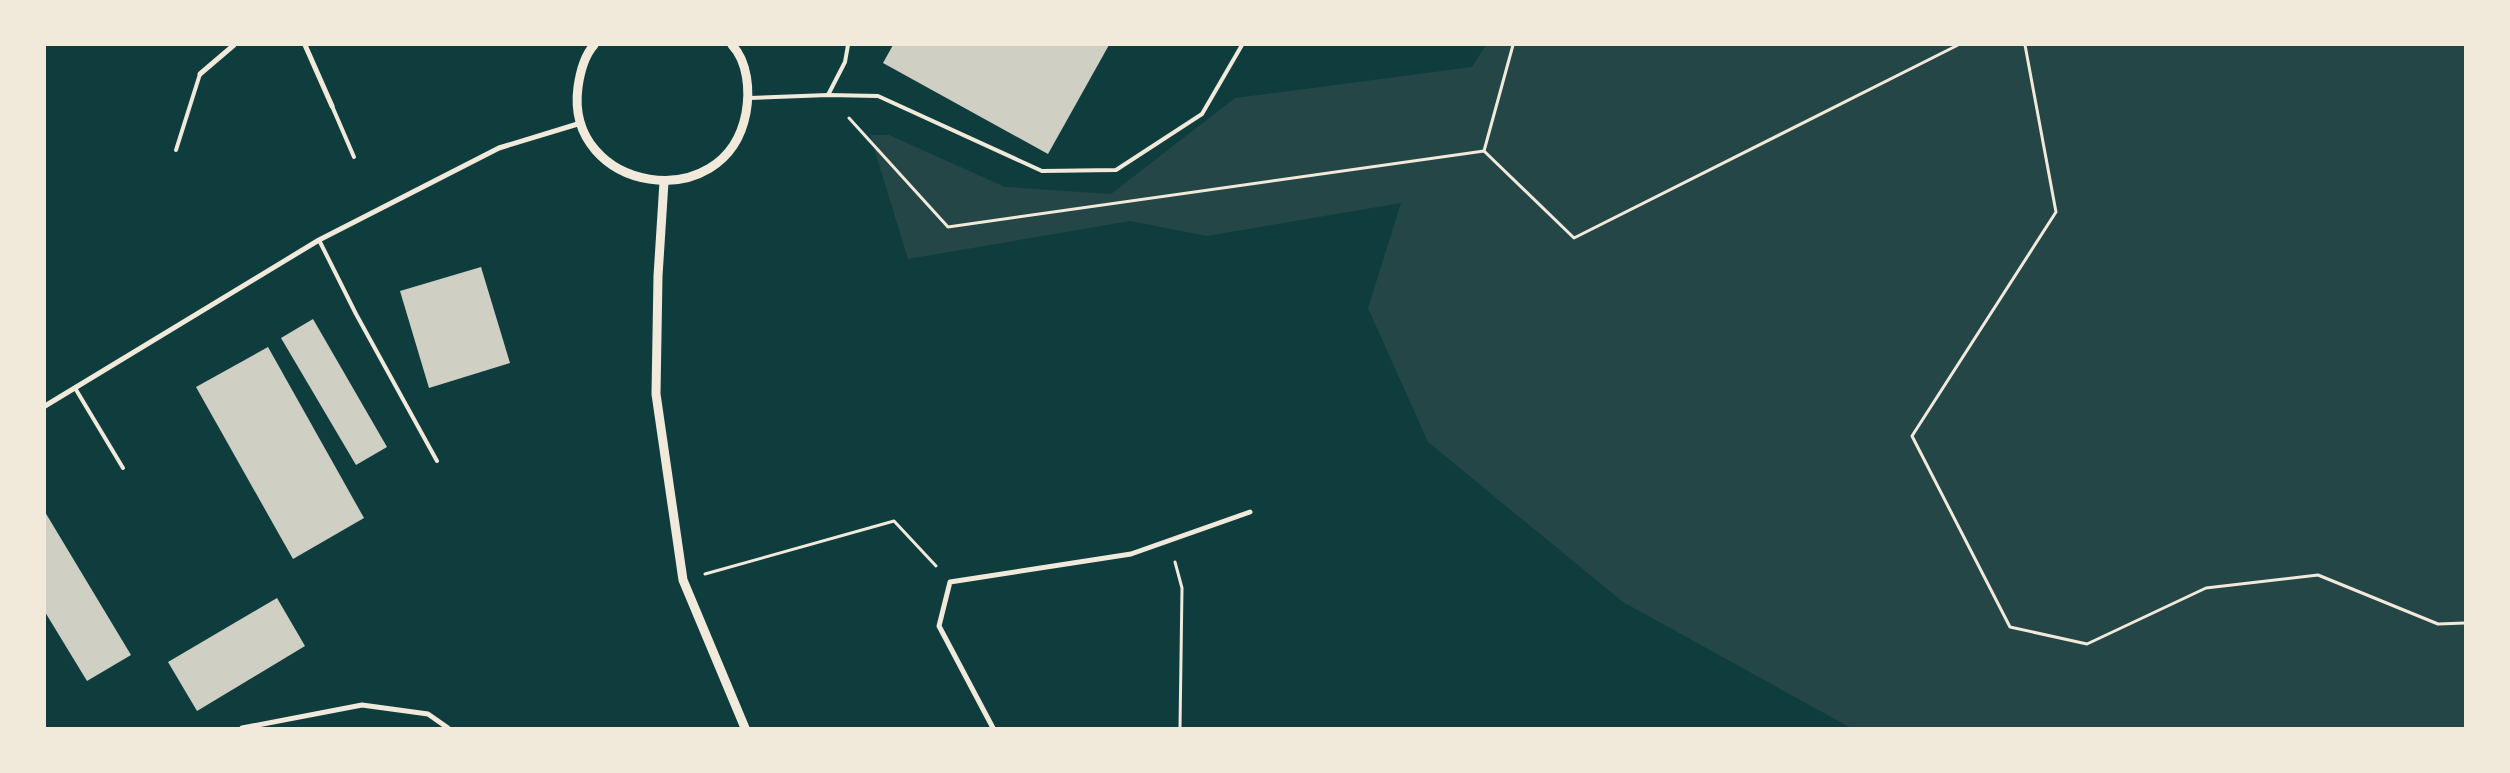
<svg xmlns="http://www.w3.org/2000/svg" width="2510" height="773" font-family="Arial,sans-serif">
	<rect width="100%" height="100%" fill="#0f3d3e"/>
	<!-- green -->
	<polygon fill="#244646" points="1486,45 2465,45 2465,728 1851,728 1623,602 1428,442 1368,308 1401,203 1207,236 1130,221 908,259 870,135 889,135 1005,187 1111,194 1235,98 1472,67"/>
	<!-- building -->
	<g fill="#cfcfc3">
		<polygon points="893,45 1109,45 1048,154 883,63"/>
		<polygon points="481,267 510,363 429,388 400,291"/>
		<polygon points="313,319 387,447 356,465 281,338"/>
		<polygon points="268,347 364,518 293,559 196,387"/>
		<polygon points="45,512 131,655 87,681 45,612"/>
		<polygon points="277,598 305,646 197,711 168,662"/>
	</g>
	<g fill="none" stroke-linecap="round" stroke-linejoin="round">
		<!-- path -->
		<g stroke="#f1e9da" stroke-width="3">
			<polyline points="2025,45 2056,212 1912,436 2010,627 2087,644 2206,588 2318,575 2438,624 2465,623"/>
			<polyline points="849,118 948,227 1484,151"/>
			<polyline points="1484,151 1574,238 1958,45"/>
			<polyline points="1484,151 1513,45"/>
			<polyline points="1175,562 1182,588 1180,728"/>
			<polyline points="705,574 894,521 936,566"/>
		</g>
		<!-- service -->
		<g stroke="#f1e9da" stroke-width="4">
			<polyline points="828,95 845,62 848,45"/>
			<polyline points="749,98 828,95 878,96 1042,171 1116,170 1202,114 1242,45"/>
			<polyline points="332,106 354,157"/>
			<polyline points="176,150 200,74"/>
			<polyline points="319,240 356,314 437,461"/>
			<polyline points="75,388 123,468"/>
		</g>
		<!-- minor -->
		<g stroke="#f1e9da" stroke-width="5">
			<polyline points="305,45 332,106"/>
			<polyline points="200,74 234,45"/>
			<polyline points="45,406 319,240 499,148 581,123"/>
			<polyline points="242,728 362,705 428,714 448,728"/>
			<polyline points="993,728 939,626 950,582 1131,554 1250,512"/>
		</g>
		<!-- tertiary -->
		<g stroke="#f1e9da" stroke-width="9">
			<path d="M594,45c-10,11 -14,28 -16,42 -14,105 148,132 168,26 4,-22 2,-51 -14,-68"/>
			<polyline points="664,182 658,276 656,394 683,580 745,728"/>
		</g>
	</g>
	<!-- border -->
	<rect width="2510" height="773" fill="none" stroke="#f1e9da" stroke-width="92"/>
</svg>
